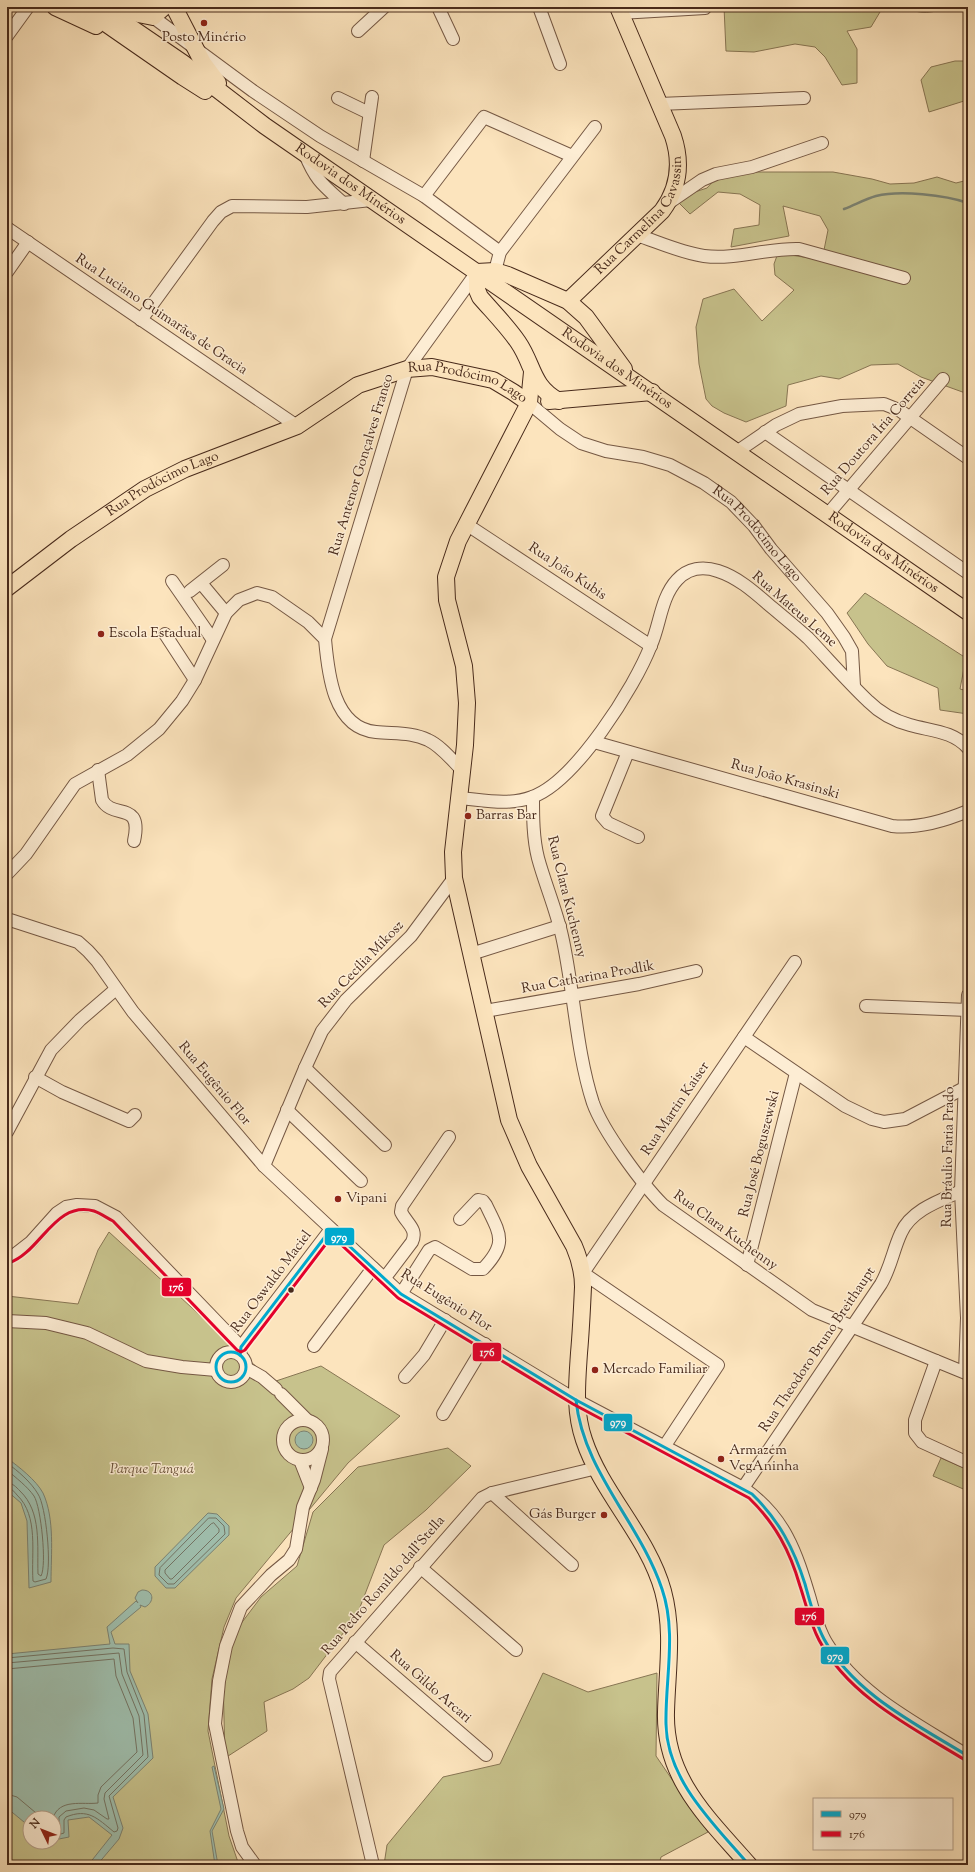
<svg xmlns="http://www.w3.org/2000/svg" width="975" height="1872" font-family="'Sorts Mill Goudy',serif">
	<rect width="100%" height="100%" fill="#fce4bd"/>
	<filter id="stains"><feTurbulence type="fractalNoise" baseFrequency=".005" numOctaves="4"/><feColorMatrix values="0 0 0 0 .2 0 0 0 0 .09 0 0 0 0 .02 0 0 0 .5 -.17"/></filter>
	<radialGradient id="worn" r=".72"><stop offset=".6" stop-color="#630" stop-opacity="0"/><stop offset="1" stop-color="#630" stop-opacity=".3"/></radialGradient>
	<!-- green -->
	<g fill="#c7c28c" stroke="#887654" fill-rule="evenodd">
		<polygon points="724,7 883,7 871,27 847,31 857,49 857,83 842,85 825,57 815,47 795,44 754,52 726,51"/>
		<path d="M904,7h45c-15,6 -30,8 -45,0z"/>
		<polygon points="955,61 968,61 968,93 964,101 929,112 921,80 931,67"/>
		<polygon points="734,172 833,172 872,179 890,184 914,183 937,177 956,183 968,180 968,394 921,377 898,364 871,365 839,379 821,376 788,385 786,406 746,422 724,413 712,406 706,399 699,364 696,327 703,299 734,289 762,321 794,290 775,275 774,264 778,253 822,260 828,230 820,216 783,206 789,236 731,247 734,229 759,225 760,205 740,194 718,192 690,214 679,203 689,194 707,188 717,177"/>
		<polygon points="865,593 966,658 960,689 968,691 968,714 940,710 938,688 887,666 868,644 847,613"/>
		<path d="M109,1232l164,150 48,-16 79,50 -52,47 -112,135 -12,29 -12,52 -4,52 21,105 10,29h-232v-569l71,8 20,-54zM30,1818h24v24h-24z"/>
		<polygon points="448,1448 471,1466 426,1510 384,1545 357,1615 309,1678 293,1689 264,1702 267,1731 225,1758 223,1678 234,1633 261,1597 297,1566 313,1512 358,1467"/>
		<polygon points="941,1458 968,1470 968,1491 933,1476"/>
		<polygon points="543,1673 588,1692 657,1673 656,1756 708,1832 661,1857 659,1865 384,1865 387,1845 443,1777 500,1764"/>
	</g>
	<!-- water -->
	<g fill="#9fbfae" stroke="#7c8373">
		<circle cx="304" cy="1440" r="9"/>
		<path d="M7,1458c12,9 29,22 36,35 12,26 8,61 8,89l-22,6 -2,-67 -6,-18 -14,-12z"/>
		<polygon points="208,1513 217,1514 229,1526 229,1535 175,1588 166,1588 155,1576 155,1567"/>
		<path d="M142,1590c12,0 13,12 3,17l-5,-2 1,2 -30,25 4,12h14l1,27 18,43 5,44 -40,39 10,31 -4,11 -22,26 -8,-1 23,-29 -23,-18 -21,3 1,17 -15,3v-22h-24v9l-23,-19v-154l103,-10 -3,-17 29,-26 2,2 -3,-5 3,-6z"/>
		<polygon points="214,1766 224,1809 212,1831 218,1865 215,1865 210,1831 221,1809 212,1767"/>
	</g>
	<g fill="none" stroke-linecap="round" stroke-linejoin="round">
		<!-- shore -->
		<g stroke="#747464" stroke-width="1">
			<path d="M7,1463c11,8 24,19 31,31 8,12 14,72 8,85l-11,3 -2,-1c-2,-28 6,-65 -16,-86 -3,-4 -5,-6 -10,-7"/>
			<path d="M7,1470c9,8 20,16 27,26 7,11 13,69 7,80l-3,-2c-1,-28 4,-62 -18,-83 -4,-4 -7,-8 -13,-8"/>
			<polygon points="209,1518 216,1518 224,1526 225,1534 174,1584 168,1584 159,1575 160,1568"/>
			<polygon points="214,1523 219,1529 219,1532 172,1579 170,1579 165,1573 165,1570 211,1524"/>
			<path d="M7,1658l106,-10 11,1 3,23 17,43 4,42 -39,39 9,32 -1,3 -3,1c-17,-14 -26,-24 -48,-15l-2,3v13l-10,3"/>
			<polyline points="7,1663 119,1653 122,1674 139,1716 143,1755 105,1793 104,1799 109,1819 107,1819 94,1810 84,1808 66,1811 59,1817 59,1829 54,1831"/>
			<path d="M7,1669l107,-10 2,17 17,42 4,34 -36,35 -3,8v8c-15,2 -39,-5 -45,15"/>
			<polyline points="7,1794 17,1797 42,1818"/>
		</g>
		<!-- stream -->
		<path stroke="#7c8373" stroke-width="2.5" d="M844,209c11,-4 21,-10 32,-13 24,-6 69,-1 92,7"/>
		<defs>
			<g id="minor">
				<polyline points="438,7 453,39"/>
				<polyline points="539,7 560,64"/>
				<polyline points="146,12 253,91 320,136 424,196 500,252"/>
				<polyline points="620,13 705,8"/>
				<polyline points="358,31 384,7"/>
				<polyline points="7,36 28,7"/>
				<polyline points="338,98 369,113"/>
				<polyline points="659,104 804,98"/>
				<path d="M305,154c11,27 18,31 39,50"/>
				<polyline points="363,161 372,97"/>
				<polyline points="424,196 484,117 572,156"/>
				<polyline points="667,204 702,180 716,174 752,167 822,143"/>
				<polyline points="7,228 297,426"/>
				<path d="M637,235c21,7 45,18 67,21 32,4 63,-8 95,-7l105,29"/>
				<polyline points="495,271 500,252 595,127"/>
				<polyline points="7,272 28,242"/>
				<polyline points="141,320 213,221 221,212 232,206 307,207 371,200"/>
				<path id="s1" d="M529,403l31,26 21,14 25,8 37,6 27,8 34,18 27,19 23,24 17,23 56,64 17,24 8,14 2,35"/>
				<polyline points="765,432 968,573"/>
				<polyline points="738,451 776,425 799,414 842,406 884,404 899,410 968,458"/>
				<polyline points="828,514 943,379"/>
				<polyline points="466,524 651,646"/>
				<polyline points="172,581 213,640"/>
				<polyline points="201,583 226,613"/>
				<polyline points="190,591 223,565"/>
				<polyline points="165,634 195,680"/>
				<polyline points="325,639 407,369 477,272"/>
				<path d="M594,742l298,84c26,3 52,-5 76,-15"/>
				<polyline points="628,752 602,816 608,823 638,837"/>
				<path d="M98,770l4,30c11,20 41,0 32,41"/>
				<path d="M533,797c0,20 0,41 5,61 7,26 18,51 24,78 12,53 14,115 31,167 10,28 49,81 70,102l149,105 156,64"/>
				<path d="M459,798c24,2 50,8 73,-1 43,-15 103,-110 119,-152 9,-20 10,-48 26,-65 11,-12 26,-14 41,-9 19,6 35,20 50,33 13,11 27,22 40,34 20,21 39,43 60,63 12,12 27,20 42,24 21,6 43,6 58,23"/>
				<path d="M7,874l19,-20 49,-70 52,-29 32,-26 23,-28 13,-21 31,-67 13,-13 18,-7 15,4 36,25 17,17c3,34 8,89 51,93 18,2 36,0 52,8 13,6 24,20 34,30"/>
				<path d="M7,919l71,23 10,9 9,10 36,51 131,154 137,128 175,106 167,88c42,29 53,64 67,111 4,15 9,32 17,45 32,52 91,80 141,112"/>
				<polyline points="471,954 560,926"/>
				<polyline points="866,1006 968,1010"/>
				<polyline points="485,1011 639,984 696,971"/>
				<polyline points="744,1037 845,1106 872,1119 884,1122 905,1119 968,1086"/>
				<polyline points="305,1068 385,1145"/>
				<polyline points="35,1077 62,1092 129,1121 135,1115"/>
				<polyline points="287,1110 361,1181"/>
				<polyline points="7,1132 51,1050 80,1020 116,989"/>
				<polyline points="264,1166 305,1068 322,1031 346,1000 411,936 454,878"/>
				<polyline points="7,1258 13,1256 31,1242 57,1213 66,1207 77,1205 95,1206 116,1217 241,1347"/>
				<polyline points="747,1265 796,1073"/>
				<path d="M384,1279l28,-37c6,-13 -5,-18 -11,-30l1,-6 47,-69"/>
				<path d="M401,1294l28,-44 6,-3 37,22h11c25,-26 17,-35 3,-64l-3,-4 -5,-1 -18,19"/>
				<polyline points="7,1321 46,1323 87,1333 146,1361 182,1367 216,1370"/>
				<polyline points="314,1346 373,1268"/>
				<circle cx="231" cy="1367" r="15"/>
				<polyline points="240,1354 241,1347 253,1331 331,1229"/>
				<polyline points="936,1361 915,1420 915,1433 922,1442 968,1463"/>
				<polyline points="246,1368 262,1377 276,1389"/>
				<polyline points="965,1372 967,1318 961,1191 968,995"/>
				<polyline points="405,1377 424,1355 445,1320"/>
				<polyline points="281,1394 307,1420"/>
				<polyline points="443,1414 485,1344"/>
				<circle cx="303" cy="1440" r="20"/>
				<polyline points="664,1447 718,1365 583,1273 795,962"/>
				<polyline points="300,1460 311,1488"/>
				<path d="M743,1488l138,-204c10,-17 12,-34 20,-51 11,-25 44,-34 67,-45"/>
				<polyline points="492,1493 572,1565"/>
				<polyline points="420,1567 516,1650"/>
				<polyline points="355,1642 486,1755"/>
				<polyline points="255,1865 242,1847 237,1831 215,1724 219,1681 226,1646 241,1607 271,1575 289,1560 296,1549 303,1507 314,1480 322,1449"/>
				<polyline points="373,1865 329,1679 330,1672 482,1498 492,1493 597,1468"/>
			</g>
			<g id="major">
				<polyline points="55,7 96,26"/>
				<polyline points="82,7 183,77 205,91"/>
				<path id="s2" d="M101,7l82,56 82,63 703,486"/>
				<polyline points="174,7 203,63 218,83"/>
				<polyline points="108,8 153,17 164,7"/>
				<polyline points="477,272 495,271 508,275 568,301 586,317 624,369"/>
				<path d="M477,272v18l3,7c13,15 27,29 38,45 16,23 13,44 41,59"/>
				<path id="s3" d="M568,301l94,-90c17,-23 20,-48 11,-75l-55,-129"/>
				<path d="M532,372l-3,31 -71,138 -12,36 1,23 17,66 3,37 -2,42 -12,107 1,26 55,242 20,46 45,80c6,14 9,26 9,41 -1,22 -2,44 -4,66 -2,31 -5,58 5,87 18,54 64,96 79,151 11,41 4,80 3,121 -2,67 43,107 83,153"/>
				<polyline points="549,401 652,392"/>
				<path id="s4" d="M7,588l64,-49 74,-50 40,-20 112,-43 61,-41 49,-16 25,-2 61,13 20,12 16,11"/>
			</g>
		</defs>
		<!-- minor casing -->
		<use href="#minor" stroke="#755844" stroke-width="14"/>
		<!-- major casing -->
		<use href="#major" stroke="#482a1b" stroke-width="18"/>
		<!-- minor -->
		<use href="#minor" stroke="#fdedd4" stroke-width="12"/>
		<!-- major -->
		<use href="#major" stroke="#fce4bd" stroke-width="16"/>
		<defs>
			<g id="bus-1">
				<circle cx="231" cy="1367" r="15"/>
				<path d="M240,1355l1,-8 90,-118 70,65 175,106 176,94c27,26 42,55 53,90 5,18 10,38 19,55 30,55 92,85 144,117"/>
				<path d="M576,1400c7,71 64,123 86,189 15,43 3,91 4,135 1,57 49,101 83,141"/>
			</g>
			<path id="bus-2" d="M9,1263c32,-11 46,-63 85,-52 6,2 13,7 19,10l124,129 4,2 4,-2 87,-114 66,62 175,106 176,94c26,25 41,53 51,88 6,18 10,37 19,54 30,57 94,88 146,120"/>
		</defs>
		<!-- bus-1 casing -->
		<use href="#bus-1" stroke="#fdedd4" stroke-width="6"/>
		<!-- bus-2 casing -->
		<use href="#bus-2" stroke="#fdedd4" stroke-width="6"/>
		<!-- bus-1 -->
		<use href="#bus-1" stroke="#00a9ce" stroke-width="3"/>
		<!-- bus-2 -->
		<use href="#bus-2" stroke="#e4002b" stroke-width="3"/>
	</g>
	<!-- markers -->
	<g fill="#8f2418" stroke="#fdedd4" stroke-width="1.5">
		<circle cx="204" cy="23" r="4"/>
		<circle cx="101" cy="634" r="4"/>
		<circle cx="468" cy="816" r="4"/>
		<circle cx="338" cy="1199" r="4"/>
		<circle cx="595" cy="1370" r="4"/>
		<circle cx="721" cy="1459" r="4"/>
		<circle cx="604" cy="1515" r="4"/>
	</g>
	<circle fill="#482a1b" stroke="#fdedd4" stroke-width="1.5" cx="291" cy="1290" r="3.5"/>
	<g text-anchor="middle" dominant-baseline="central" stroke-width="3" stroke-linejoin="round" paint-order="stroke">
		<!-- poi labels -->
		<g font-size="14" fill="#482a1b" stroke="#fdedd4" text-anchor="start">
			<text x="204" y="38" text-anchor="middle">Posto Minério</text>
			<text x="109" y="634">Escola Estadual</text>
			<text x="476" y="816">Barras Bar</text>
			<text x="346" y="1199">Vipani</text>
			<text x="603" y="1370">Mercado Familiar</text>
			<text x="729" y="1451">Armazém<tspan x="729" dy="16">VegAninha</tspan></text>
			<text x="596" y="1515" text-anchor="end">Gás Burger</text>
		</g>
		<!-- street labels -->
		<g font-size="14" fill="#482a1b" stroke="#fdedd4">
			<text stroke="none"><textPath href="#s2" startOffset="306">Rodovia dos Minérios</textPath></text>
			<text stroke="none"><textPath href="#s3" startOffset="115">Rua Carmelina Cavassin</textPath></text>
			<text transform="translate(161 315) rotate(34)">Rua Luciano Guimarães de Gracia</text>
			<text stroke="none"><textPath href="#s2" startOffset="630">Rodovia dos Minérios</textPath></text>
			<text stroke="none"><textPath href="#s4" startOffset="523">Rua Prodócimo Lago</textPath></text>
			<text transform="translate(874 437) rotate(-49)">Rua Doutora Íria Correia</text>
			<text transform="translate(362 465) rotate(-73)">Rua Antenor Gonçalves Franco</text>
			<text stroke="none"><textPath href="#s4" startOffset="188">Rua Prodócimo Lago</textPath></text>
			<text stroke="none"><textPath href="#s1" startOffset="270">Rua Prodócimo Lago</textPath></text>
			<text stroke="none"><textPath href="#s2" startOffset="954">Rodovia dos Minérios</textPath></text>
			<text transform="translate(567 572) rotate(34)">Rua João Kubis</text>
			<text transform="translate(794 610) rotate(41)">Rua Mateus Leme</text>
			<text transform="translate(785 780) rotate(16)">Rua João Krasinski</text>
			<text transform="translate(566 897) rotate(76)">Rua Clara Kuchenny</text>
			<text transform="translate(362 965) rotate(-46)">Rua Cecília Mikosz</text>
			<text transform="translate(588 978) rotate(-10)">Rua Catharina Prodlik</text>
			<text transform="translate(214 1084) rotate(50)">Rua Eugênio Flor</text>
			<text transform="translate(676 1109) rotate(-56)">Rua Martin Kaiser</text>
			<text transform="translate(760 1154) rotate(-76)">Rua José Boguszewski</text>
			<text transform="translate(949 1157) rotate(-89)">Rua Bráulio Faria Prado</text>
			<text transform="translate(725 1231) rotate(36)">Rua Clara Kuchenny</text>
			<text transform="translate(272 1282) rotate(-53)">Rua Oswaldo Maciel</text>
			<text transform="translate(446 1301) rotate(32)">Rua Eugênio Flor</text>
			<text transform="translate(818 1350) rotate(-56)">Rua Theodoro Bruno Breithaupt</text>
			<text transform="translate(384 1586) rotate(-49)">Rua Pedro Romildo dall'Stella</text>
			<text transform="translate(430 1687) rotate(41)">Rua Gildo Arcari</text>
		</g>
		<!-- park labels -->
		<g font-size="14" font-style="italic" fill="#685037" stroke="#fdedd4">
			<text x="152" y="1470">Parque Tanguá</text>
		</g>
	</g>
	<g stroke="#fdedd4" stroke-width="1.5">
		<rect x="324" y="1227" width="31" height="19" rx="4" fill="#00a9ce"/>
		<rect x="161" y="1277" width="31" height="20" rx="4" fill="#e4002b"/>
		<rect x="472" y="1342" width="30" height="20" rx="4" fill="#e4002b"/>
		<rect x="603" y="1413" width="30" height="19" rx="4" fill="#00a9ce"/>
		<rect x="794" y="1607" width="31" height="19" rx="4" fill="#e4002b"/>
		<rect x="820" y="1646" width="30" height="19" rx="4" fill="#00a9ce"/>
	</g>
	<g font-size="11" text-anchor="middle" font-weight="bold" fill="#fff">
		<text x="339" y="1241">979</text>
		<text x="176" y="1291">176</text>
		<text x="487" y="1356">176</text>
		<text x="618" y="1426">979</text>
		<text x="809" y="1620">176</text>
		<text x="835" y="1660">979</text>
	</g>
	<!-- margin -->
	<rect width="975" height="1872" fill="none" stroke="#fce4bd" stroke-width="24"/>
	<rect x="8" y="8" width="959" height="1856" fill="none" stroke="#482a1b" stroke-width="2"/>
	<rect x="12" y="12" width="951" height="1848" fill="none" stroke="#482a1b"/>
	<!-- legend -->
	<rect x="813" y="1798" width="140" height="52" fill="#fdedd4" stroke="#b59f8a"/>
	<rect x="821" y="1811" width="20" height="6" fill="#00a9ce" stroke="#b59f8a"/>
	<text x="849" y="1818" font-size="12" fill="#482a1b">979</text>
	<rect x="821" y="1831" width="20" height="6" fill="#e4002b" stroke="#b59f8a"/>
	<text x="849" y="1838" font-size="12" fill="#482a1b">176</text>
	<!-- north arrow -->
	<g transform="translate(42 1830) rotate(313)"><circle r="19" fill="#fdedd4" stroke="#b59f8a"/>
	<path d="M0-3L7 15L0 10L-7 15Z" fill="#8f2418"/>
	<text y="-6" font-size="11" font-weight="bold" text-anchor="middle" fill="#482a1b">N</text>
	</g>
	<rect width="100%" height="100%" filter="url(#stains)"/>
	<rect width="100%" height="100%" fill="url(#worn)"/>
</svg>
